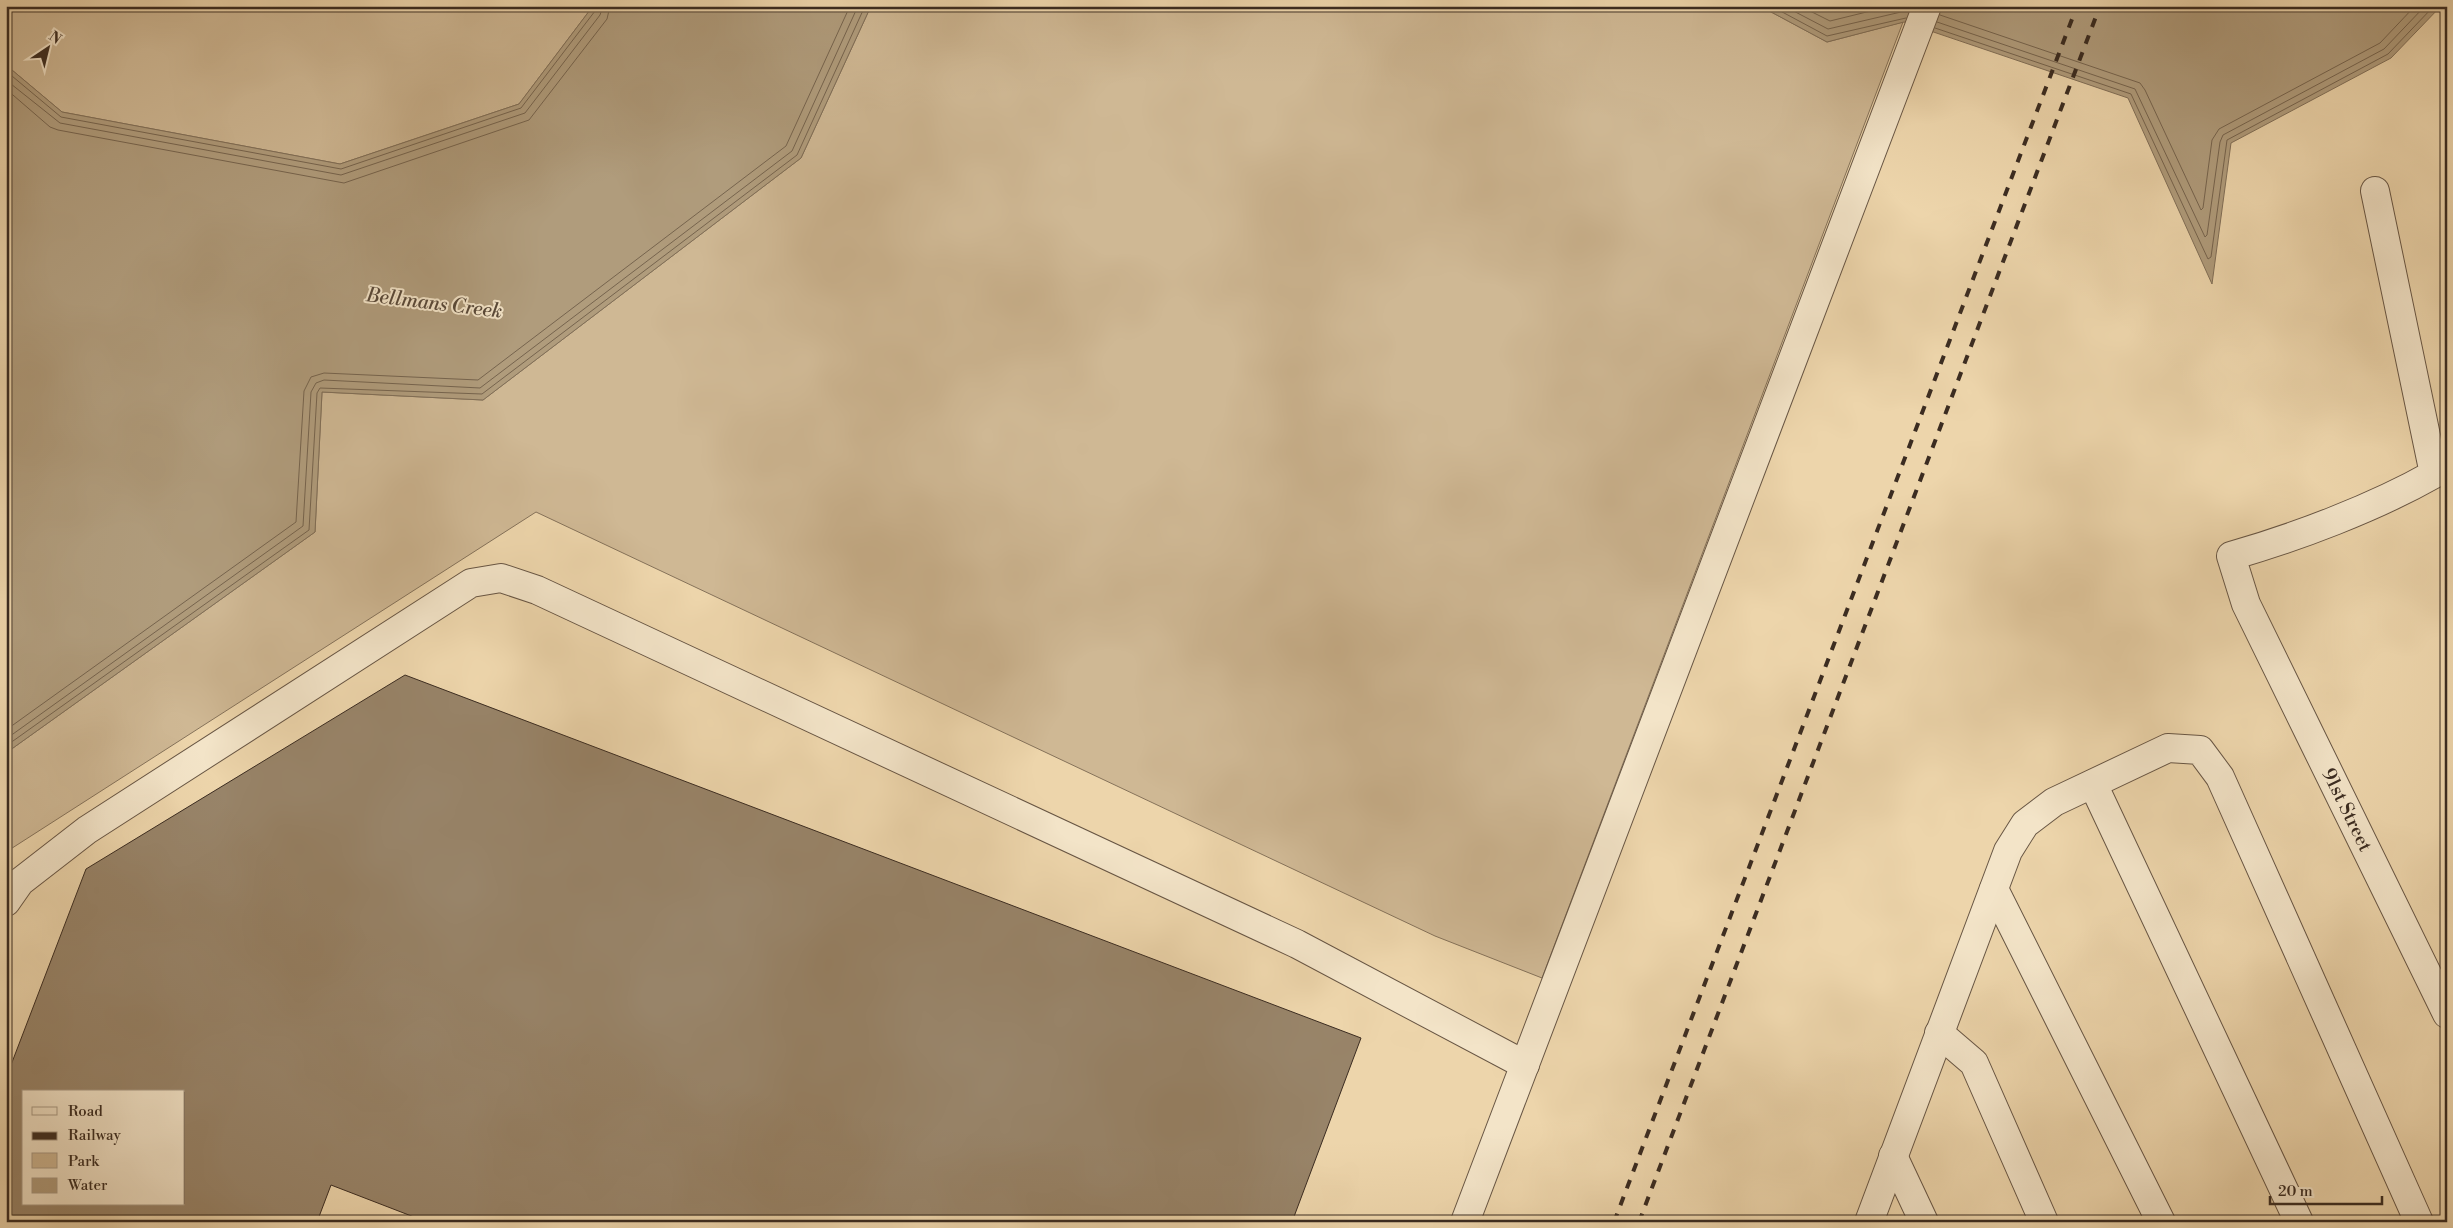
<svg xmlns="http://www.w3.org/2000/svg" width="2453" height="1228" font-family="'Libre Bodoni',serif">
	<rect width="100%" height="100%" fill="#edd5ab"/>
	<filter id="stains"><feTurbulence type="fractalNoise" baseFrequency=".004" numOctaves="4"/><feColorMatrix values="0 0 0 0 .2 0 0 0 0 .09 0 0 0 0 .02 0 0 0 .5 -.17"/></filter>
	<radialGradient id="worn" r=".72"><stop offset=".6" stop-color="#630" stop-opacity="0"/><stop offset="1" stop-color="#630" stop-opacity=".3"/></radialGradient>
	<!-- green -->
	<g fill="#cfb894" stroke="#85725a">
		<polygon points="6,6 593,6 519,104 340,164 62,112 6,65"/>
		<polygon points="871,6 1760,6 1827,42 1903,22 1542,978 1435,936 536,512 6,852 6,753 315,532 322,392 483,400 801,158"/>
	</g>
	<!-- water -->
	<g fill="#b09c7c" stroke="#816f58">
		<polygon points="593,6 871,6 801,158 483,400 322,392 315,532 6,753 6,65 62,112 340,164 519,104"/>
		<polygon points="1760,6 2441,6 2391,58 2231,143 2212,284 2128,98 1904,22 1827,42"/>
	</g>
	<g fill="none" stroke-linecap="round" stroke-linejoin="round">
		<!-- shore -->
		<g stroke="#76644e" stroke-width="1">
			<polyline points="1771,6 1827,36 1906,18"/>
			<polyline points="1784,6 1828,29 1901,12 1909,12"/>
			<polyline points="1800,6 1830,21 1891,6"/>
			<polyline points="1940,15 2140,83 2145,90 2201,210 2203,208 2212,140 2219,129 2380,43 2415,6"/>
			<polyline points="1937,22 2135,89 2205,237 2207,235 2220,142 2223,135 2384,49 2425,6"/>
			<polyline points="1935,28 2131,94 2208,259 2211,257 2227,140 2388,54 2434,6"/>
			<polyline points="6,71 61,117 341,169 521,108 595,11 596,6"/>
			<polyline points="6,80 60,123 341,175 525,113 600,15 603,6"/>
			<polyline points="6,89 50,127 58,130 344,183 529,120 607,19 610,6"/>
			<polyline points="6,730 296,522 304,391 311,377 324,373 478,380 786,146 850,6"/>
			<polyline points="6,739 303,526 311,392 316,383 324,380 480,388 792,151 858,6"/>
			<polyline points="6,746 309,530 317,393 320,388 482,394 797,155 865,6"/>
		</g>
	</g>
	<!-- building -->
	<path fill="#988469" stroke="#3b2c21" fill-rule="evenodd" d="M405,675l956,363 -69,184h-865l-96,-37 -14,37h-311v-144l80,-209zM24,1092h160v112h-160z"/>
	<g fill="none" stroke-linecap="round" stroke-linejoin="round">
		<defs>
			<g id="minor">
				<path id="s1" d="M2375,191l59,283c-60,34 -137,63 -203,82l15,48 201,410"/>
				<polyline points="2093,784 2299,1222"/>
				<polyline points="1994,889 2161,1222"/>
				<polyline points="6,902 20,882 87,830 471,583 501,578 537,590 1297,944 1525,1065"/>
				<polyline points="1939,1033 1974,1063 2044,1222"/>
				<polyline points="1893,1156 1924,1222"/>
				<polyline points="1465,1222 1927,6"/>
				<polyline points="1869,1222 2008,851 2025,824 2054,802 2168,748 2200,750 2220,777 2419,1222"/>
			</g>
		</defs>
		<!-- minor casing -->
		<use href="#minor" stroke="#685644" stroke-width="30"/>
		<!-- minor -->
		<use href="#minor" stroke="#f3e4c8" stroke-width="28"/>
		<!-- rail -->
		<g stroke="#3b2c21" stroke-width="4" stroke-dasharray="9 9" stroke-linecap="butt">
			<polyline points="1614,1222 2077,6"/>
			<polyline points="1639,1222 2100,6"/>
		</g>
	</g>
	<g text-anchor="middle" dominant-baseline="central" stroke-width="4" stroke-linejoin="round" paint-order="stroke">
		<!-- street labels -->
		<g font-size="19" fill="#3b2c21" stroke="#f3e4c8">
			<text stroke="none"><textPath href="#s1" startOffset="788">91st Street</textPath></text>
		</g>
		<!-- water labels -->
		<g font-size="20" font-style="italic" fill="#584838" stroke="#f3e4c8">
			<text transform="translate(434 304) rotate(7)">Bellmans Creek</text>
		</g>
	</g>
	<!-- margin -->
	<rect width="2453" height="1228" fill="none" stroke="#edd5ab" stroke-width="25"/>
	<rect x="8" y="8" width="2438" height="1213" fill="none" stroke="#3b2c21" stroke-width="2.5"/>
	<rect x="12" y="12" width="2428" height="1203" fill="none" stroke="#3b2c21"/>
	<!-- legend -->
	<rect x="22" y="1090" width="162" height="115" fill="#f3e4c8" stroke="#a99a85"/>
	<rect x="32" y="1107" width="25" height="8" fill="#f3e4c8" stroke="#a99a85"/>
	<text x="68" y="1116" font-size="15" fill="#3b2c21">Road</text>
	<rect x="32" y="1132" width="25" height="8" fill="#3b2c21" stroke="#a99a85"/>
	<text x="68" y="1140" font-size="15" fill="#3b2c21">Railway</text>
	<rect x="32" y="1153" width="25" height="15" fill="#cfb894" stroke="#a99a85"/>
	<text x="68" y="1166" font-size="15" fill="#3b2c21">Park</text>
	<rect x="32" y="1178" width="25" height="15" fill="#b09c7c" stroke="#a99a85"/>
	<text x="68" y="1190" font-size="15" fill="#3b2c21">Water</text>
	<!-- north arrow -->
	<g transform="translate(48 48) rotate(35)" stroke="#f3e4c8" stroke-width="4" paint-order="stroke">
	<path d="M0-4L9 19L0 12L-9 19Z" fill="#3b2c21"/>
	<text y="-8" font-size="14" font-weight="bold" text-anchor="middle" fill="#3b2c21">N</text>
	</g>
	<!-- scale -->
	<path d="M2270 1196v8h112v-8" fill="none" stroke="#3b2c21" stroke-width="2.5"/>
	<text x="2278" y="1196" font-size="15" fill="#3b2c21" stroke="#f3e4c8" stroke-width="4" paint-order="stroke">20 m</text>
	<rect width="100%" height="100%" filter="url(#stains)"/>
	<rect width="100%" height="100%" fill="url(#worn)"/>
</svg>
